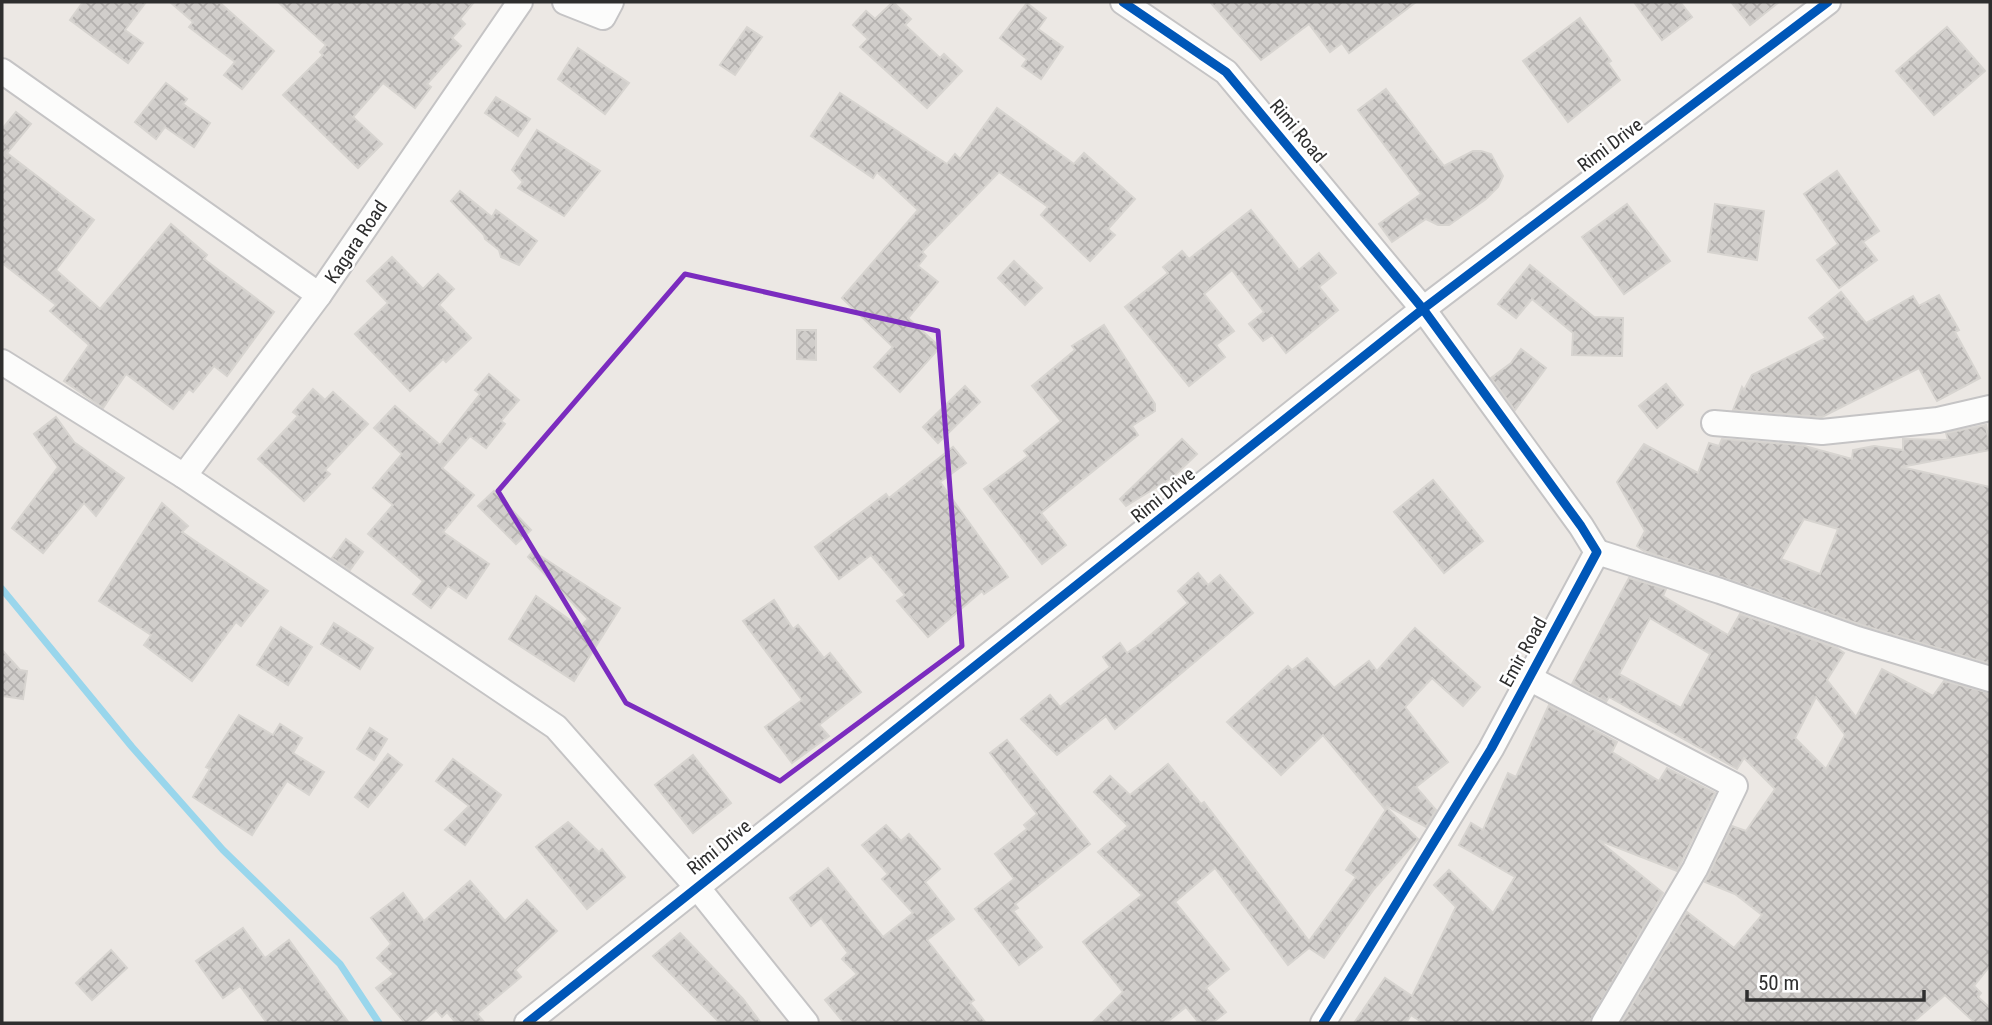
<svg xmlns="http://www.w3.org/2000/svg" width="1992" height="1025" font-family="'Roboto Condensed',sans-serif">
	<defs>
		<pattern id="building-cross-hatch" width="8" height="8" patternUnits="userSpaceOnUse" patternTransform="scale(1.75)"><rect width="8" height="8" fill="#d1cecb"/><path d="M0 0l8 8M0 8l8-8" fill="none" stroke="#b4b1af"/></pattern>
	</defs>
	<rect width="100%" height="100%" fill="#ece8e4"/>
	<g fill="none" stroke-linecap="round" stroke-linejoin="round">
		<!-- stream -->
		<polyline stroke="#99d6ec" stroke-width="7" points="2,589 132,747 223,850 340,964 379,1023"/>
	</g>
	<!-- building -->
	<g fill="url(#building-cross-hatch)" stroke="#d7d4d0" stroke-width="2" fill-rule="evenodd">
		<polygon points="83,2 146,2 125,30 143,43 128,63 70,20"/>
		<polygon points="170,2 219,2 274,51 242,89 224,75 235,62 189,27 193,22"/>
		<polygon points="278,2 474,2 460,19 465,24 452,38 461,46 427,84 431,87 415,108 383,83 353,117 382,144 358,168 283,95 323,55 320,52 326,45"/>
		<polygon points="893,2 911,19 905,25 940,58 944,54 962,71 927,108 860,47 868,39 853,25 866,11 875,19"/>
		<polygon points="1210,2 1416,2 1349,53 1342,43 1330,52 1309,24 1261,60"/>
		<polygon points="1634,2 1680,2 1692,17 1662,40"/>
		<polygon points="1731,2 1779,2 1750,25"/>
		<polygon points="1027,3 1046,18 1038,29 1063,47 1041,79 1022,66 1027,59 1000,38"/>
		<polygon points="1580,18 1611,61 1608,63 1620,80 1568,122 1523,61"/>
		<polygon points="747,27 762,37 735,75 720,65"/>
		<polygon points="1947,27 1985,71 1934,115 1896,71"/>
		<polygon points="578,48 629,83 605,114 558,79"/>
		<polygon points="166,83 187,99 183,104 210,123 194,147 165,127 156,139 135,122"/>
		<polygon points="1386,89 1444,166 1473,151 1481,151 1491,154 1503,176 1498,187 1486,199 1449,225 1438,225 1426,219 1392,242 1379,224 1421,194 1358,110"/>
		<polygon points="840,93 947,164 955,154 960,159 997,108 1074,164 1084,153 1135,199 1108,229 1115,235 1090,261 1041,215 1048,207 999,172 922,252 926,256 918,266 938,282 908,318 940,347 900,392 874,367 893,347 842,298 918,210 877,172 873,178 811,136"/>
		<polygon points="496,97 530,119 518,136 485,113"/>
		<polygon points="16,112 31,124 7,153 94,220 56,270 100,309 171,224 207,255 204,259 274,312 227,376 214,366 193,392 189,389 173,409 126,374 103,408 64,381 89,345 50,311 56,305 2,263 2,129"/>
		<polygon points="537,130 600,171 564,216 518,188 523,182 512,170"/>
		<polygon points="1837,171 1879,231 1863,242 1877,260 1839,288 1817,260 1838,244 1804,194"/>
		<polygon points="460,191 492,217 496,210 537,241 519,265 501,257 499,250 485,239 484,235 451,201"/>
		<polygon points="1627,204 1670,261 1624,294 1582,237"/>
		<polygon points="1715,204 1764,211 1757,260 1708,252"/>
		<polygon points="1251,210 1299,270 1319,253 1336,273 1319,287 1338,310 1286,353 1272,335 1263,341 1249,324 1264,312 1232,270 1204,294 1234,331 1216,345 1225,357 1189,386 1125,307 1168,273 1163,267 1182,251 1189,259"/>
		<polygon points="392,257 423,289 438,274 454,289 439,305 471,338 446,362 443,359 410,391 355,334 388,303 367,281"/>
		<polygon points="1014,261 1042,288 1025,305 998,278"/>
		<polygon points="1530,265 1594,317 1623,318 1622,356 1572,355 1573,333 1532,299 1516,318 1498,304"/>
		<polygon points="1841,292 1866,323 1913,296 1919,306 1939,295 1959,330 1955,332 1980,378 1937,401 1919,368 1822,417 1733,410 1742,387 1744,390 1752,375 1826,338 1809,318"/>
		<polygon points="1104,325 1155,404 1155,411 1132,426 1138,435 1041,513 1066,545 1042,564 984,489 1028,456 1024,451 1061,421 1032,386 1075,350 1072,346"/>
		<polygon points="797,330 816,330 816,360 797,359"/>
		<polygon points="1521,349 1546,368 1515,410 1491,378 1511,363"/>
		<polygon points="489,374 519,400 501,421 505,424 486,448 470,436 442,468 474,495 443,532 489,564 466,598 448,586 431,608 413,594 423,581 368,534 393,505 373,488 402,454 374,428 395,406 440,445 480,394 475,390"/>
		<polygon points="1666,384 1683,405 1657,428 1639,406"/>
		<polygon points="965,386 980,402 938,443 923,427"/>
		<polygon points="313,389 325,400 333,392 368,424 325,470 330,474 304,501 258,459 298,416 293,412"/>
		<polygon points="56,417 74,442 124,478 96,516 84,503 43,553 12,528 58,467 34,434"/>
		<path d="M1986,425l4,25 -89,17 89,20v177l-128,-39 -218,-74 -7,-5 8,-15 -28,-49 27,-38 54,29 11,-30 10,3 3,-7 79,6 51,14 1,-9 21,-4 29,4v-11l45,1 -2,-7zM1804,519l34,10 -18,45 -39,-15z"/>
		<polygon points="1182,439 1197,454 1173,477 1126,506 1120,499"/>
		<polygon points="953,447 966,463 940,482 1008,577 984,594 982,591 928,637 897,601 905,595 871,555 839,579 815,547 886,494 889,498"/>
		<polygon points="1433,480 1483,541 1444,573 1394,512"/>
		<polygon points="494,491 531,530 516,544 478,506"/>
		<polygon points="162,503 188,526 182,532 268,591 241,626 236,622 192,681 144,645 151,635 99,601"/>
		<polygon points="346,539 363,552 350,570 332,558"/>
		<polygon points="533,551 620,608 574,681 509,639 536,596 580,627 588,619 528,557"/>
		<polygon points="1198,573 1208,585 1220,575 1253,613 1115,729 1106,716 1057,755 1021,719 1050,695 1060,707 1110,667 1103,657 1120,643 1127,653 1141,643 1188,603 1178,591"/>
		<path d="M1629,578l37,11 -3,7 65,39 12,-21 97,34 7,5 -17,27 29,37 26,-48 51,27 11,-15 46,12v273l-16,20 7,7 -3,4 12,11v15h-15l-30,-28 -33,28h-291l66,-111 47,36 28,-33 -27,-21 -30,-12 27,-56 14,5 29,-42 -31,-31 -7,11 -128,-72 -3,5 -34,-18zM1650,618l60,36 -29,54 -62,-34zM1816,697l29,38 -19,34 -31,-31z"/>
		<polygon points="774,600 793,629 798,625 824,658 830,653 861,692 819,725 829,736 792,763 765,727 802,700 743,621"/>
		<polygon points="334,623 373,648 360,669 321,644"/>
		<polygon points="281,627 312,647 288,685 257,665"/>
		<polygon points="1415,628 1480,687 1463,706 1432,678 1405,707 1448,762 1416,787 1436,810 1426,827 1387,806 1385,809 1323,735 1281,775 1227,722 1288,666 1292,670 1307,658 1334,688 1369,661 1377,671"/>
		<polygon points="2,650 20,670 27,671 23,699 2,696"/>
		<polygon points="1549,705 1617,742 1612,752 1659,781 1667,768 1715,793 1677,871 1598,840 1663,893 1589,1023 1423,1023 1411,1015 1406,1023 1354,1023 1385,978 1412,996 1456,907 1434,885 1449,870 1493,913 1515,877 1459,845 1471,823 1483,830 1508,773 1516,777"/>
		<polygon points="239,715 273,735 280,724 302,738 293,753 324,772 309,795 287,781 252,835 193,797 210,769 206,767"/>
		<polygon points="370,728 387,739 374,760 357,749"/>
		<polygon points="1007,740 1090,844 1015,904 1018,908 1013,911 1042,947 1019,965 975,909 1014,879 995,854 1027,829 1024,825 1037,814 990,753"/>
		<polygon points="388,754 402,765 368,807 355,797"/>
		<polygon points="693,755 731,803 693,833 655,785"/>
		<polygon points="453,759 501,795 465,845 445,830 469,806 436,781"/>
		<polygon points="1168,764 1201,804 1204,802 1309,941 1356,877 1346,870 1387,808 1418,839 1374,889 1324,958 1309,948 1288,965 1215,868 1175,902 1229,969 1206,988 1226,1012 1212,1023 1199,1023 1186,1007 1166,1023 1092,1023 1123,992 1083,942 1142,895 1098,852 1128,826 1094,792 1110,776 1130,795"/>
		<polygon points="568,822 599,852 602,849 625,877 587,909 536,847"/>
		<polygon points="886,825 901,841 909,834 940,869 925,882 954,919 927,940 974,1000 970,1003 986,1023 844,1023 825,1000 857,974 842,959 848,953 821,918 811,926 790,898 828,868 883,937 913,913 882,879 888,874 862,845"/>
		<polygon points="470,881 505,921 527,900 557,931 515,970 521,977 477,1014 485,1023 456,1023 447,1012 442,1017 436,1010 421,1023 405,1023 376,988 394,974 377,958 391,944 371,918 403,893 424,921"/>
		<polygon points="243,928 265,958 289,940 349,1023 267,1023 240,986 223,998 196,961"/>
		<polygon points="680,933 743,999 761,1023 720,1023 653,956"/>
		<polygon points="111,950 127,968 92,1000 76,983"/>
	</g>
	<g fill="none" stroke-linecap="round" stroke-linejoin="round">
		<defs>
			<g id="minor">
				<polyline points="565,2 603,17 611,2"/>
				<polyline points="1123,2 1226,72 1423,309 1581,526 1597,552 1491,749 1323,1023"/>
				<polyline points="2,71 319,295"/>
				<polyline points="2,362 184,476 556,727 697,887 806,1023"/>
				<polyline points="1714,423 1822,432 1938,420 1990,408"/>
				<polyline points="184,476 319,295 520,2"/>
				<polyline points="1597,552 1720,591 1857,639 1990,679"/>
				<polyline points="1529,678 1735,786 1695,869 1604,1023"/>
				<polyline points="527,1023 1423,309 1828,2"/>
			</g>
		</defs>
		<!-- minor casing -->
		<use href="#minor" stroke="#c5c4c5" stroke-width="28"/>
		<!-- minor -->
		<use href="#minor" stroke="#fcfcfb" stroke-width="24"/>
		<defs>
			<g id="cycleway">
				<polyline points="1123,2 1226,72 1423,309 1581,526 1597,552 1491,749 1323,1023"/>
				<polyline points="527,1023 1423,309 1828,2"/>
			</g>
		</defs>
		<!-- cycleway casing -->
		<use href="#cycleway" stroke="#fff" stroke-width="13"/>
		<!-- cycleway -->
		<use href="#cycleway" stroke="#0057b8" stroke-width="9"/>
	</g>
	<!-- marked area -->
	<path fill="none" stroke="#7b2cbf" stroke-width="5" stroke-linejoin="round" d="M685,274l253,57 24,315 -182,135 -154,-78 -128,-212z"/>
	<g text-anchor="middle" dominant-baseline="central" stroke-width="5" stroke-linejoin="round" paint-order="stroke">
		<!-- street labels -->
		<g font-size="19" fill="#2e2e2e" stroke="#fff">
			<text transform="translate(1298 131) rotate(50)">Rimi Road</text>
			<text transform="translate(1610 145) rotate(-37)">Rimi Drive</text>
			<text transform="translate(356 242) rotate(-56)">Kagara Road</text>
			<text transform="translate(1163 495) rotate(-39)">Rimi Drive</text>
			<text transform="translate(1523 652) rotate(-61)">Emir Road</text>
			<text transform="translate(719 847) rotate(-39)">Rimi Drive</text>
		</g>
	</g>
	<!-- border -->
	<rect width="1992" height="1025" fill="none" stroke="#2e2e2e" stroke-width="7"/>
	<!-- scale -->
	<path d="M1747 990v10h177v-10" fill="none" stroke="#2e2e2e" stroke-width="3.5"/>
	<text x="1758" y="990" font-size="21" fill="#2e2e2e" stroke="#ffffff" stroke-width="5" paint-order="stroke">50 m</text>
</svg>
